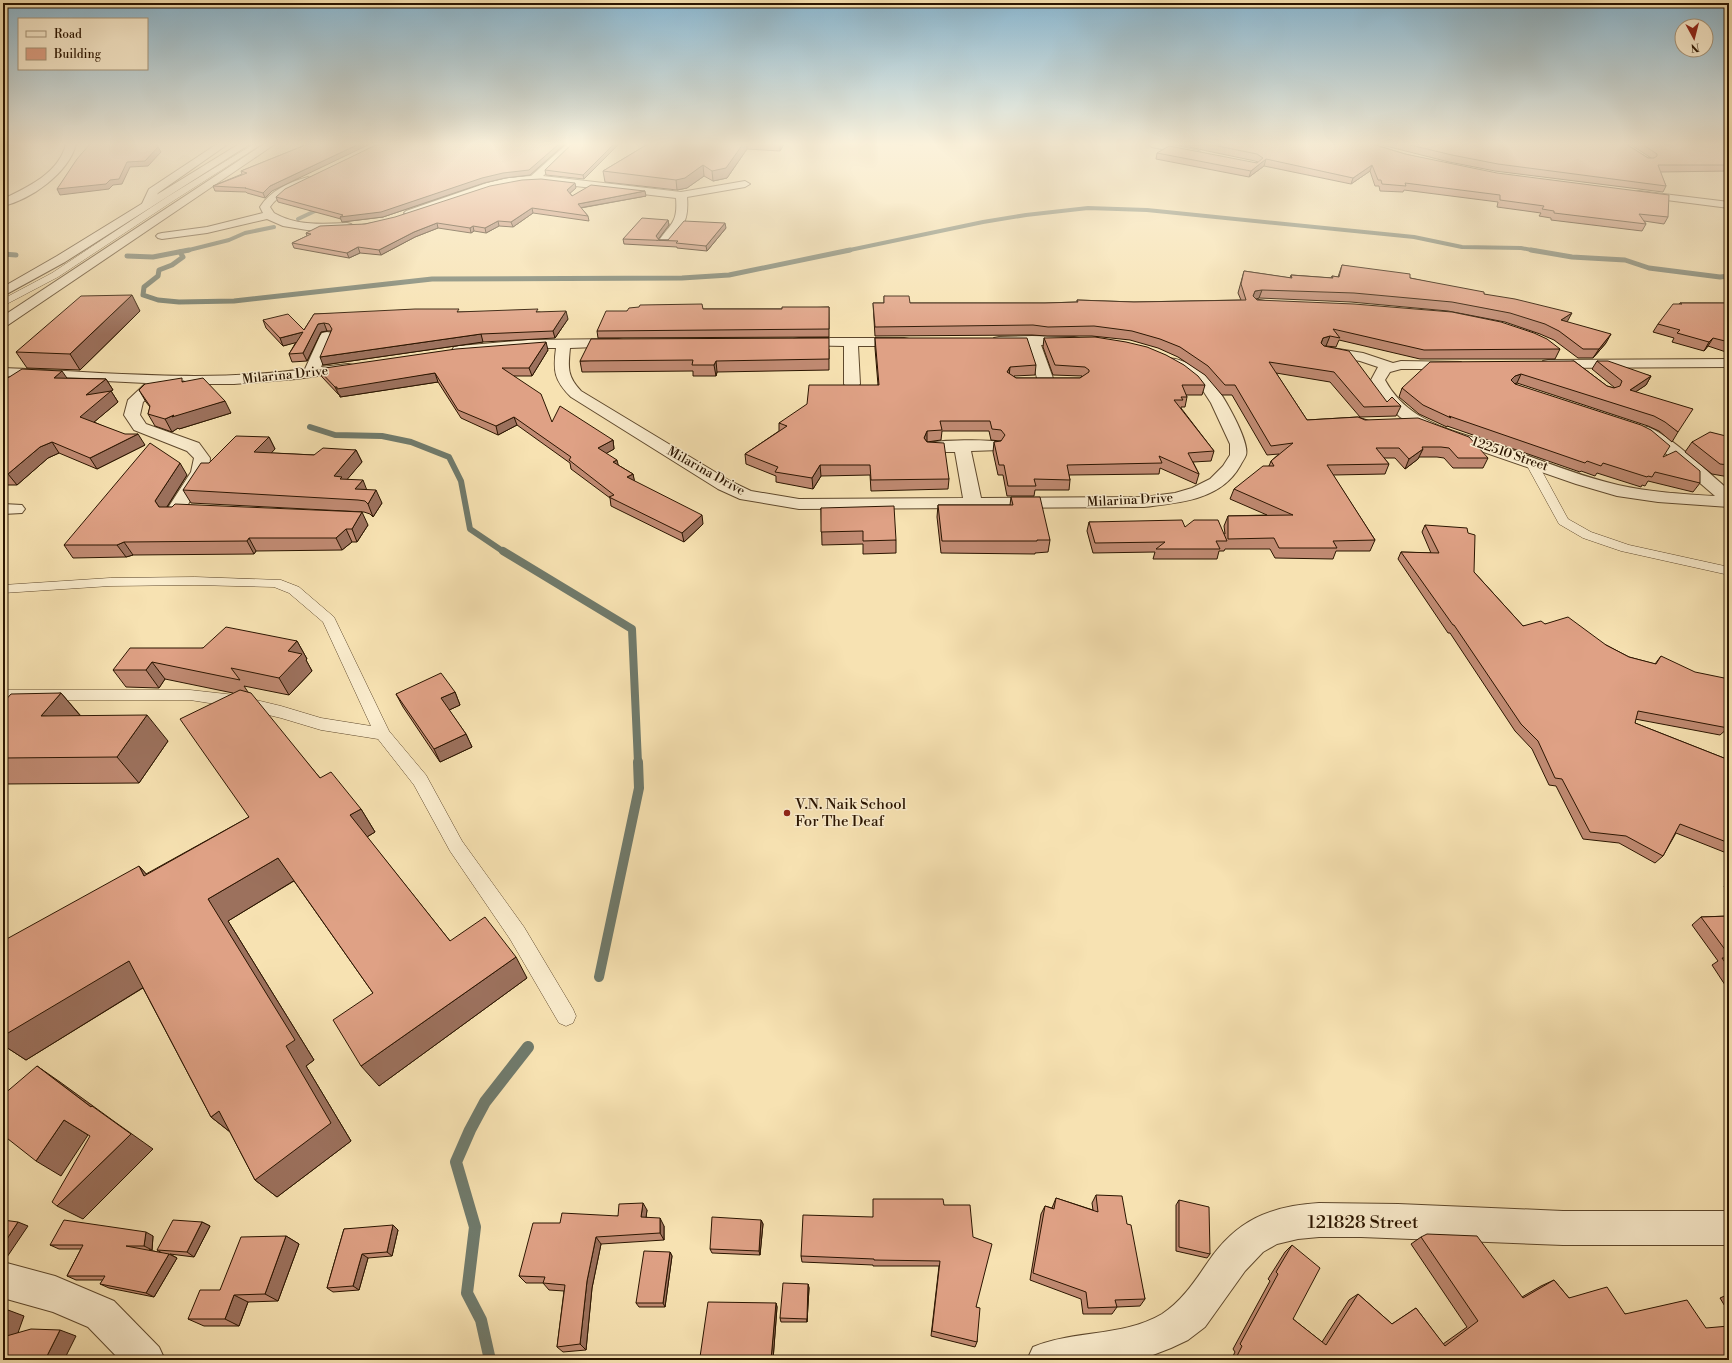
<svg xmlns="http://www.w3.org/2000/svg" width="1732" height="1363" font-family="'Libre Bodoni',serif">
	<rect width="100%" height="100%" fill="#f7e2b2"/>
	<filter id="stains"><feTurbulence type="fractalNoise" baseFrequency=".005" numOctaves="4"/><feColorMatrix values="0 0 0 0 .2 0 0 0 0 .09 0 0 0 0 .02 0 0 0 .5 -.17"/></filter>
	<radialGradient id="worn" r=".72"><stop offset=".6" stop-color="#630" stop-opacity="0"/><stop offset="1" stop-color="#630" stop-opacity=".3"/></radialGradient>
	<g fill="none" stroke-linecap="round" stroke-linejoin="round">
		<!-- stream-far5 -->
		<g stroke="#707a6b" stroke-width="4">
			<polyline points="298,219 315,211 324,209"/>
			<polyline points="185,251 229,240 245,233 274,227"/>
			<polyline points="845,251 983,222 1026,215 1088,208 1147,210 1414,237 1462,247 1521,248 1537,251"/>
		</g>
		<!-- stream-far4 -->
		<g stroke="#707a6b" stroke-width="5">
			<polyline points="1531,250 1572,257 1625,260 1649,268 1720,277 1729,276"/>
			<polyline points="180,252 183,257 172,265 159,270 158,276 144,287 143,295 158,300 179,302 234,301 432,279 682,278 729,275 850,250"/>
			<polyline points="3,254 16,255"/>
			<polyline points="127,256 153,257 189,250"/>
		</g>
		<!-- stream-far3 -->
		<polyline stroke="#707a6b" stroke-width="6" points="310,427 335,435 382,436 411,442 449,457 461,481 470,529 504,552"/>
		<!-- stream-far2 -->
		<polyline stroke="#707a6b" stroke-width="8" points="503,551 632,629 638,763"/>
		<!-- stream-far1 -->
		<polyline stroke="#707a6b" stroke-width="10" points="599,977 639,788 638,762"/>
		<!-- stream -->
		<polyline stroke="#707a6b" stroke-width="12" points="490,1360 481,1320 467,1293 475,1227 456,1162 470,1130 485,1102 528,1047"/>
		<defs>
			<g id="service">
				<polygon points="254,144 262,144 173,201 58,277 3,306 3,299 52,273 167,197"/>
				<polygon points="1531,459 1535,460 1537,462 1568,519 1591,532 1629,545 1729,567 1729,575 1621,551 1583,538 1559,524 1525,462 1527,460"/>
				<polygon points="195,577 281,580 299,587 334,617 389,731 426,775 462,841 524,927 573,1009 576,1016 573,1023 566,1026 559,1023 510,939 450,851 414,785 378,739 321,730 281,718 235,707 190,700 3,700 3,690 190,690 235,695 281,706 321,718 371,726 323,622 289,593 274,587 195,585 110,586 3,593 3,585 110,578"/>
			</g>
			<g id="minor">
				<path d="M66,144h10c-7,29 -46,56 -73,62v-7c25,-12 56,-26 63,-55z"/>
				<polygon points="217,144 228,144 158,193 150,208 142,208 141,206 149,189"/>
				<path d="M567,144h10l-34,32 138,16 64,-11 5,3 -5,3 -58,10c2,23 -4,31 -19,47h-8l-2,-2c13,-19 20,-19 18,-44l-134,-16c-46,1 -86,18 -128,33l-4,1 -6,-3 2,-2 81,-28 21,-5 23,-2z"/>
				<polygon points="1148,144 1168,144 1199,151 1201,153 1196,156 1152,147"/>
				<path d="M308,177l5,3 -1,2c-15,6 -33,11 -42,25l4,6c23,13 47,11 73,10l4,1 2,2 -2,2 -24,3 -20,-1 -24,-4 -16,-7 -60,14 -45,6 -4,-1 -2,-2 2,-2 4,-1 45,-6 56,-14 -3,-6c10,-16 29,-25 48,-30z"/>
				<path d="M327,332l5,1 2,3 -13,31 27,-3 5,1 2,3 -2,3 -57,8 -62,5h-71l-20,18 -3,13 6,9 53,19 11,15 -1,14 -30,46 -6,1 -6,-1 -3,-4 27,-42 3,-14 -7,-7 -53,-21 -10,-15 4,-15 18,-17 -143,-7v-8c100,4 202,15 302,1l15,-33 2,-3z"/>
				<polygon points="1032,336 1074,337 1079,338 1081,341 1079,344 1074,345 1041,345 1054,381 1051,384 1046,386 1041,384 1038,381 1027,345 994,344 992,341 994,338 999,337"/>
				<polygon points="799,338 904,338 909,339 911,342 909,345 904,346 858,346 860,384 857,387 852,389 847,387 844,384 844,346 794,345 792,342 794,339"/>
				<path d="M618,339l5,1 2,3 -2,3 -53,2c-2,20 -3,28 11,43l149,90 21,10 48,8 164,-1 -8,-46h-22l-6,-1 -2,-4 2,-4c13,-3 60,-4 73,-1l2,4 -2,4 -29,1 10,47 163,-1 31,-4 17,-5 18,-9 13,-13 7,-11v-11l-19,-41 -11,-17 -32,-21 -2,-3 2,-3c11,-3 34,12 42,21 11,10 40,61 36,75 -1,3 -4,7 -6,11 -19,34 -61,37 -96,41l-345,2 -59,-10 -22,-10 -147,-92c-17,-17 -18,-26 -15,-49h-28l-69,6 -5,-1 -2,-3 2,-3 5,-1 69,-6z"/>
				<path d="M1326,347l37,6 30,10 8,-2 60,1 2,3 -2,3 -5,1h-55l-11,3 -5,8c8,15 19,26 33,35 26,16 57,22 85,32 38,13 76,29 115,38 32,7 64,9 97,11l-59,-51 -18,-11 -2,-3 2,-3c5,-2 8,-2 12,0 25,11 57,44 79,62v17l-71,-5 -41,-6 -41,-12 -136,-47 -19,-8 -21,-12 -16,-16 -13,-21 7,-13 -18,-6 -39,-7 -2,-3 2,-3z"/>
				<polygon points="1729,359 1729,367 1548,368 1543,367 1541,364 1543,361 1548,360"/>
				<polygon points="3,504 22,505 25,509 22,513 3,514"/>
				<path d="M1319,1203l79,1 165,7h166v34h-166l-202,-8h-42l-21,2 -21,5 -14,8 -18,19 -40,56 -17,13 -17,8 -31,12h-113l6,-13c40,-17 90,-10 129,-33 20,-13 33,-33 46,-52 28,-41 61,-56 111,-59z"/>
				<polygon points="3,1262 55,1276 114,1301 159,1347 165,1360 120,1360 88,1327 53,1312 3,1298"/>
			</g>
			<g id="tertiary">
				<polygon points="239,144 250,144 65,262 3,296 3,287 57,256"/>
				<polygon points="264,144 275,144 8,325 3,326 3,316"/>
				<polygon points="1639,191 1729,202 1729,208 1635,196 1634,194 1635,192"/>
			</g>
		</defs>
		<!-- service casing -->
		<use href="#service" stroke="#5e482c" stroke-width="1"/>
		<!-- minor casing -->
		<use href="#minor" stroke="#5e482c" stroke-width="2"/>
		<!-- tertiary casing -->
		<use href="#tertiary" stroke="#5e482c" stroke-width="2"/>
		<!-- service -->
		<use href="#service" fill="#faeccd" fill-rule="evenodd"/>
		<!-- minor -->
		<use href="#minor" fill="#faeccd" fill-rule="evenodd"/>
		<!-- tertiary -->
		<use href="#tertiary" fill="#faeccd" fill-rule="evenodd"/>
	</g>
	<!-- wall -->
	<g fill="#c08a72" stroke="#2b1500">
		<polygon points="308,144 272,191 265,198 247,193 246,192 215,191 213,186 242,174 241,171"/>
		<polygon points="378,144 565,144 530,175 505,178 484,183 383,217 342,222 341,219 278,202 276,197"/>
		<polygon points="572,144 619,144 584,179 546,175 545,170"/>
		<polygon points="648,144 784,144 780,151 747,149 727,178 713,181 704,176 687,188 677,190 605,182 603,171"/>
		<polygon points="895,144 913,144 913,145"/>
		<polygon points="1372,144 1405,154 1668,217 1664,224 1644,221 1646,224 1642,231 1551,220 1551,218 1539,216 1541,213 1497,207 1498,202 1404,190 1403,192 1380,191 1379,186 1375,186 1370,171 1351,184 1264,166 1249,177 1156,159 1157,153 1257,163 1258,162 1255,161 1179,145"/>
		<polygon points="1378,144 1626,144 1648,158 1651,158 1630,144 1729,144 1729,171 1660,172 1666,186 1663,192 1495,171 1449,162"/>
		<polygon points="576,188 570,193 572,196 646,196 581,208 588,216 589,221 533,213 513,227 499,226 486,233 474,231 471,233 438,228 415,237 381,255 360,253 349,258 294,248 292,243 307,236 306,233 365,224"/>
		<polygon points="668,220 669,225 658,239 659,240 668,240 726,228 707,251 677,248 677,247 624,244 623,239"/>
		<polygon points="1342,265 1410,278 1484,294 1567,322 1606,343 1593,358 1578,358 1554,340 1540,334 1505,322 1448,311 1351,302 1259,298 1256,299 1560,349 1555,359 1420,359 1339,340 1336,347 1326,346 1324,346 1387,402 1401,406 1396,416 1360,417 1330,382 1276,373 1307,420 1358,417 1488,458 1483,468 1453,468 1444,458 1437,457 1419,457 1418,459 1405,469 1395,458 1384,458 1389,464 1385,474 1333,475 1375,540 1370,551 1336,551 1333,559 1275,558 1270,549 1225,549 1224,551 1219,551 1217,559 1153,559 1155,552 1093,553 1087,531 1089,522 1185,527 1225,534 1224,526 1228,516 1267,515 1230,499 1234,489 1269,466 1271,461 1279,454 1267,455 1232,395 1222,395 1205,375 1178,357 1158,348 1130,340 1092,336 1047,336 1032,335 875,336 873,303 884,303 884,296 910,303 1045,303 1077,302 1077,300 1134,302 1241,300 1238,293 1244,271 1290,278 1291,275 1331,278 1332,276 1338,277"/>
		<polygon points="1680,303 1729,303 1729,353 1708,346 1704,351 1672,342 1674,338 1653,332 1658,324"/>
		<polygon points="829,307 829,337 598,338 597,331 627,311 703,309 782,309"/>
		<polygon points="140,311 80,370 27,368 16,352"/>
		<polygon points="460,312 539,312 568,319 555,338 483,342 323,365 331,331 327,331 321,332 307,361 292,362 289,354 296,342 283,346 266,328 263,320 304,330 314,314"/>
		<polygon points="875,338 1036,365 1035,375 1014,376 1016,378 1080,378 1082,376 1053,375 1043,347 1044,338 1205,385 1202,395 1186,395 1187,397 1185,407 1181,407 1181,408 1214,451 1211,461 1193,462 1199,474 1196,484 1160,468 1159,474 1069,475 1070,480 1069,490 1035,490 1034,496 1007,496 1003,475 998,475 993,452 994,442 1001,441 1000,441 991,440 989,431 942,431 941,440 927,442 949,479 948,489 871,491 870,475 821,476 813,489 776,482 776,476 746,464 745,454 779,431 779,423 878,385 875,348"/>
		<polygon points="829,349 829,370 717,372 716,376 693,376 693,371 582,372 580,361"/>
		<polygon points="548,350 532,376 514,376 552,422 613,440 614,449 606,453 618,465 633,474 634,481 703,524 684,542 611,506 610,498 571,469 570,463 517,425 498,435 461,418 438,382 340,397 340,395 339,395 322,377 318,369"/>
		<polygon points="1574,361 1607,386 1614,388 1615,388 1592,369 1597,361 1651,376 1646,385 1635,392 1678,432 1672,442 1659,431 1648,426 1517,383 1514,383 1515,384 1663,457 1700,483 1693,492 1648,481 1645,486 1642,485 1641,487 1597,473 1595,476 1581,471 1580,472 1447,426 1447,427 1419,414 1399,397 1402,388"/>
		<polygon points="67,378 106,379 113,390 111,391 118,402 94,422 145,445 97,469 59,453 48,458 17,485 3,485 3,381"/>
		<polygon points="184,381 231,413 179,429 178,428 172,432 155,426 148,414 150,407 146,402 139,390"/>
		<polygon points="1729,435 1729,477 1712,474 1685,452 1692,442 1726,436"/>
		<polygon points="269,437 275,449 271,453 314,455 356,450 362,462 347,479 367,490 382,503 373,517 370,514 364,512 191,503 183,490 209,463"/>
		<polygon points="187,475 167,507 368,525 357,542 352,542 342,550 256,551 254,554 133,555 126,557 73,558 64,545"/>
		<polygon points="1011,497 1050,540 1048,552 1035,553 1035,554 941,553 937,517 938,505 1010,505"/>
		<polygon points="821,508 896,540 896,553 863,554 863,544 822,545"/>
		<polygon points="1425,525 1474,572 1523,626 1545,624 1606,645 1629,657 1655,664 1661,656 1728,728 1720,735 1635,719 1635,723 1729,760 1729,854 1676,833 1663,856 1655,863 1619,843 1583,839 1556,786 1549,785 1532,749 1515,731 1450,633 1448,633 1398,559 1401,552 1431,553 1422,532"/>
		<polygon points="297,641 307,659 306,660 312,671 289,695 244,686 248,692 320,778 361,809 375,832 367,837 450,941 527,978 379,1086 373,993 294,881 228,921 314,1060 306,1066 351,1141 277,1197 255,1180 230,1132 211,1117 143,988 26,1060 6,1047 139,866 146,874 249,817 233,693 165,679 159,688 126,687 113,670 203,648"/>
		<polygon points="455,692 460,705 449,710 466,734 472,747 440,762 403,707 396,694"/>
		<polygon points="61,693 81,716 168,741 139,783 3,784 3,703"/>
		<polygon points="1729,882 1729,897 1724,886"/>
		<polygon points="1729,916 1729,991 1712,965 1718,961 1692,925 1701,917"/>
		<polygon points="1096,1195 1127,1224 1145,1299 1140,1306 1117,1307 1112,1314 1083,1314 1081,1299 1030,1280 1041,1214 1045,1206 1052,1208 1056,1198 1093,1210 1092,1203"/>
		<polygon points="1179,1200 1210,1254 1207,1258 1176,1251 1176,1205"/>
		<polygon points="944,1205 976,1307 977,1342 975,1347 931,1336 939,1266 873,1266 873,1265 802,1262 801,1256 873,1217"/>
		<polygon points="647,1210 646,1217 664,1226 664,1240 601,1244 592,1288 586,1350 563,1352 557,1347 564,1291 549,1290 543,1283 526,1283 519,1276 560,1223 618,1216"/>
		<polygon points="761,1220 763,1224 760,1255 712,1253 710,1249"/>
		<polygon points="202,1222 210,1226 194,1257 170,1254 177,1258 154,1297 109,1288 100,1284 103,1280 76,1280 67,1276 81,1249 59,1249 50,1245 153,1236 152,1250 149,1250 162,1253 157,1250"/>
		<polygon points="344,1229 398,1230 392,1256 368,1258 359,1290 333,1292 327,1288"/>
		<polygon points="286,1236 299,1244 278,1301 248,1302 239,1326 204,1326 188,1319 220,1290"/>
		<polygon points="1421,1237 1522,1297 1541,1286 1554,1280 1569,1298 1625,1314 1706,1328 1729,1360 1231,1360 1235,1352 1233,1349 1270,1281 1268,1279 1285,1252 1292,1245 1293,1319 1322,1342 1349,1300 1358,1294 1392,1324 1416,1308 1443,1344 1467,1327 1411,1244"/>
		<polygon points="670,1252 672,1256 665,1307 639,1307 636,1303"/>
		<polygon points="808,1284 809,1288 807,1322 781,1322 780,1318"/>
		<polygon points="1729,1294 1729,1313 1720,1298"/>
		<polygon points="776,1303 777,1307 773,1360 702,1360 700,1357"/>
	</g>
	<!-- shaded-wall -->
	<g fill="#9c715d" stroke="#2b1500">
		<polygon points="3,144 18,144 3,147"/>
		<polygon points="359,144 370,144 272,191 265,198 263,193 270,186"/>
		<polygon points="559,144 565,144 530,175 505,178 484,183 383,217 342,222 340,217"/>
		<polygon points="614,144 619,144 584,179 583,175"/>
		<polygon points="743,144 747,144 747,149 727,178 713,181 712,171"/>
		<polygon points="780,144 784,144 780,151"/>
		<polygon points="158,147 161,152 148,166 130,167 122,184 113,185 109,189 60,195 57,189 127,162"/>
		<polygon points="1266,159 1264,166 1249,177 1251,171"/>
		<polygon points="703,165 704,176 687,188 677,190 676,180"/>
		<polygon points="1372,165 1370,171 1351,184 1353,178"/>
		<polygon points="575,183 576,188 568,195 567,190"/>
		<polygon points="645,191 646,196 579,208 578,204"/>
		<polygon points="532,208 533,213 513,227 511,222"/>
		<polygon points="668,220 669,225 657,241 656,236"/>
		<polygon points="498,221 499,226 486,233 485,228"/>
		<polygon points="437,223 438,228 415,237 381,255 379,250 414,232"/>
		<polygon points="725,223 726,228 707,251 706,246"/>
		<polygon points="473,226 474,231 471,233 470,228"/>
		<polygon points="358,247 360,253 349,258 347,253"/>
		<polygon points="1262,290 1259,298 1253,300 1253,296 1255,291"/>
		<polygon points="132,295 140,311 80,370 70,354"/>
		<polygon points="566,311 568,319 555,338 553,331"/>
		<polygon points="1572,313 1567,322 1561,320"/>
		<polygon points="324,323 327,331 321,332 307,361 303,353 318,324"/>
		<polygon points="303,332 306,340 283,346 280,338"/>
		<polygon points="481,334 483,342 323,365 320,357"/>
		<polygon points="1611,334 1606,343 1593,358 1599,349"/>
		<polygon points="1330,336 1326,346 1320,347 1318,352 1323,338"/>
		<polygon points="1713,338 1708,346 1704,351 1709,342"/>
		<polygon points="546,342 548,350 532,376 529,368"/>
		<polygon points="716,361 717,372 716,376 714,365"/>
		<polygon points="1010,367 1009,377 1007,372"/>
		<polygon points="62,371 69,381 54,378"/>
		<polygon points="435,373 438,382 340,397 340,395 339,395 335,387"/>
		<polygon points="1521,374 1517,383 1510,385 1511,380 1515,376"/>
		<polygon points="1651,376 1646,385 1625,399 1630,390"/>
		<polygon points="106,379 113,390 111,391 118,402 87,428 80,417 86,395"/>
		<polygon points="225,401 231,413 179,429 178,428 172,432 165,419 174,415"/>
		<polygon points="514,417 517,425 498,435 496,426"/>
		<polygon points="927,431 927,442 924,438"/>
		<polygon points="138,434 145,445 97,469 90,458"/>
		<polygon points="269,437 275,449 261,464 254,452"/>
		<polygon points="613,440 614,449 600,457 598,448"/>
		<polygon points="52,442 59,453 48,458 17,485 8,474 40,447"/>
		<polygon points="1423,449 1418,459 1405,469 1409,459"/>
		<polygon points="356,450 362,462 345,482 334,476"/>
		<polygon points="617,460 619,468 613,462"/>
		<polygon points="180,463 187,475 163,513 155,501"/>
		<polygon points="820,465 821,476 813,489 812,478"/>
		<polygon points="633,474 635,483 627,477"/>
		<polygon points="363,480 368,493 355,489"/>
		<polygon points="376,490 382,503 373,517 368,504"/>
		<polygon points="362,512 368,525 357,542 352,529"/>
		<polygon points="702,515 703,524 684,542 682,533"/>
		<polygon points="346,529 352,542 342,550 336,538"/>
		<polygon points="249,538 256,551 254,554 247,541"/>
		<polygon points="124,542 133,555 126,557 117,545"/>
		<polygon points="297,641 307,659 306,660 312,671 289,695 279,678 288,651"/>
		<polygon points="152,662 165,679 159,688 146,670"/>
		<polygon points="455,692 460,705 447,711 441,698"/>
		<polygon points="61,693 83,719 41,716"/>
		<polygon points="147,715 168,741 139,783 117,757"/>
		<polygon points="466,734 472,747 440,762 434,749"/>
		<polygon points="361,809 375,832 365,838 350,815"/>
		<polygon points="278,858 295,880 228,921 314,1060 306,1066 351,1141 277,1197 255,1180 286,1046 208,899"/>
		<polygon points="139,866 160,889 144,876"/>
		<polygon points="516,957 527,978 379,1086 361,1066"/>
		<polygon points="129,961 152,982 26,1060 6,1047 3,1049 3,1030"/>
		<polygon points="37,1066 60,1082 115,1122 153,1149 83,1219 57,1206 131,1134 91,1107"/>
		<polygon points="219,1111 234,1135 211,1117"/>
		<polygon points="64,1120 88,1135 61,1176 36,1161"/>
		<polygon points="643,1203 647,1210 645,1225 641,1217"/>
		<polygon points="660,1218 664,1226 664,1240 660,1233"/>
		<polygon points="761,1220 763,1224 760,1255 759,1251"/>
		<polygon points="18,1222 28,1226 7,1257 3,1255 3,1245"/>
		<polygon points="202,1222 210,1226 194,1257 187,1252"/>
		<polygon points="393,1225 398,1230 392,1256 387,1252"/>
		<polygon points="146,1232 153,1236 152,1250 144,1246"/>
		<polygon points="286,1236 299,1244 278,1301 265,1294"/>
		<polygon points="596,1237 601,1244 592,1288 586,1350 580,1344 587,1281"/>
		<polygon points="670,1252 672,1256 665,1307 663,1303"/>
		<polygon points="169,1254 177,1258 154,1297 146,1293"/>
		<polygon points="362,1254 368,1258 359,1290 353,1286"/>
		<polygon points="808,1284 809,1288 807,1322 807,1319"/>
		<polygon points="234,1295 248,1302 239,1326 225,1319"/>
		<polygon points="776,1303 777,1307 773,1360 771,1360"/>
		<polygon points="8,1310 24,1316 14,1344 3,1340 3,1323"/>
		<polygon points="60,1330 76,1336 64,1360 45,1360"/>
	</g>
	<!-- building -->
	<g fill="#dfa185" stroke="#2b1500">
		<polygon points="90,144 156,144 158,147 145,161 127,162 119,179 110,180 106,184 57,189 77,159"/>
		<polygon points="308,144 359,144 270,186 263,193 245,188 246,188 213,186 247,173 241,171"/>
		<polygon points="378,144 559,144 529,170 503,173 482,178 381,212 340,217 343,215 276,197 285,189"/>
		<polygon points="572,144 614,144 583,175 545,170"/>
		<polygon points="648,144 743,144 726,168 712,171 703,165 685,178 676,180 603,171"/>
		<polygon points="1208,144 1372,144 1405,154 1497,173 1669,195 1668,217 1639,214 1646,224 1554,213 1554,211 1542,209 1544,206 1500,200 1500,195 1405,183 1406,186 1382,184 1381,180 1378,180 1372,165 1353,178 1266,159 1251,171 1157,153 1169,146 1257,163 1263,158 1257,154"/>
		<polygon points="1406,144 1626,144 1648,158 1654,158 1657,156 1657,154 1642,144 1729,144 1729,165 1658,165 1666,186 1498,164 1452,155"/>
		<polygon points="541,179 575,183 567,190 572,196 591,185 645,191 578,204 588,216 532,208 511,222 498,221 485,228 473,226 470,228 437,223 414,232 379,250 358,247 347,253 292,243 311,234 306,233 320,226 365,224 395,217 490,186 522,180"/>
		<polygon points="642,218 668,220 656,236 659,240 668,240 684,221 725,223 706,246 676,243 678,241 623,239"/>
		<polygon points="1342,265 1410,274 1410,278 1484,292 1484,294 1515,299 1572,313 1561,320 1611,334 1599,349 1583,349 1559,331 1545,324 1510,313 1452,302 1354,293 1262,290 1255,291 1253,296 1257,300 1354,304 1452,312 1501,322 1534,333 1547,339 1560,349 1424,350 1333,329 1340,338 1330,336 1323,338 1321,343 1324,346 1349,351 1387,402 1392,397 1401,406 1364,407 1334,372 1269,362 1307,420 1358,417 1365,420 1418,418 1469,437 1488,458 1458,458 1449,448 1441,447 1422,447 1423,449 1409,459 1399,448 1376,448 1389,464 1327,465 1375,540 1333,541 1337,548 1279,548 1274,538 1228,539 1228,516 1293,515 1234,489 1263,466 1274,466 1271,461 1293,443 1271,446 1235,385 1225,385 1208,366 1180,347 1160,339 1132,331 1094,326 1048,327 1033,325 875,327 873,303 884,303 884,296 909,296 910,303 1045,303 1078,302 1077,300 1134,302 1246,300 1241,284 1244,271 1292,278 1291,275 1333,278 1332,276 1339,277"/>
		<polygon points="132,295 70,354 16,352 81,296"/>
		<polygon points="1680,303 1729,303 1729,342 1713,338 1709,342 1677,333 1680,330 1658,324 1673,304 1682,304"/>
		<polygon points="702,304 703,309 782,309 782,307 829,307 829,329 597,331 606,311 627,311 629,308 639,307 640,305"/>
		<polygon points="415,309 459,309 457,312 538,309 536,312 566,311 553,331 481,334 320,357 332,329 329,324 324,323 318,324 303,353 289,354 303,332 280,338 263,320 288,314 304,330 314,314"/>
		<polygon points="1095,337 1126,342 1147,347 1166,355 1184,365 1198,376 1205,385 1182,385 1187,397 1181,397 1183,400 1174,400 1214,451 1188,453 1199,474 1159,456 1162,463 1067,465 1070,480 1034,479 1036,486 1008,486 1004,465 999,465 994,442 1001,441 1005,435 1001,430 992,429 990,421 940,421 942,430 927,431 924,438 927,442 944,443 949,479 871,480 870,465 820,465 812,478 775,472 778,467 745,454 787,426 779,423 807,404 809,385 879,385 875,338 1027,338 1036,365 1010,367 1007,372 1016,378 1080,378 1089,372 1089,370 1085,367 1055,365 1044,338"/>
		<polygon points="829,338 829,359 716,361 714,365 692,365 693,360 580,361 591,339"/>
		<polygon points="546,342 529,368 502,368 541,394 552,422 560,406 613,440 598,448 617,460 613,462 633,474 627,477 702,515 682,533 609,497 614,495 569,460 571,457 514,417 496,426 458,410 435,373 337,389 337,387 335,387 318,369 456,349"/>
		<polygon points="1574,361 1607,386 1614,388 1620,386 1622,381 1597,361 1608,361 1651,376 1630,390 1693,409 1678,432 1665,422 1654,416 1521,374 1515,376 1511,380 1515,384 1641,425 1651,430 1670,446 1663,457 1676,451 1700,471 1700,483 1655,472 1652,477 1648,476 1647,477 1603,463 1601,466 1587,461 1585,463 1449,416 1451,418 1423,405 1402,388 1430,362"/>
		<polygon points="22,369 62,371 54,378 106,379 86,395 111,391 80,417 125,434 138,434 90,458 52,442 40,447 8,474 3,474 3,381"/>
		<polygon points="182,378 182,382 203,378 225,401 172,417 174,415 165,419 148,414 150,406 139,390 145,384"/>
		<polygon points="1710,432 1726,436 1729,435 1729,465 1720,464 1692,442"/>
		<polygon points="236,436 269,437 254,452 314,455 323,448 356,450 334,476 342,477 340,479 363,480 355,489 376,490 368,504 365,501 358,500 183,490 201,463 209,463"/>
		<polygon points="150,443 180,463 155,501 159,507 172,507 175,504 362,512 352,529 346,529 336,538 249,538 247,541 124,542 117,545 64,545"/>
		<polygon points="1011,497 1040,497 1050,540 1037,540 1037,541 942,541 938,505 1013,505"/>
		<polygon points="894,506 896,540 863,541 863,531 821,532 821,508"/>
		<polygon points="1182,520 1185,527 1194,520 1218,520 1227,541 1216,541 1220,549 1156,549 1165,542 1095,543 1089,522"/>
		<polygon points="1425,525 1467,528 1468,533 1475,535 1474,572 1523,626 1541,621 1545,624 1568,617 1606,645 1629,657 1656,664 1661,656 1695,672 1729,679 1729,725 1728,728 1638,711 1635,723 1729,760 1729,843 1680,824 1663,856 1626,836 1590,832 1562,779 1555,778 1538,741 1521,724 1454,625 1453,625 1401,552 1439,553"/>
		<polygon points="226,627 297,641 288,651 302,654 279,678 231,668 240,680 152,662 146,670 113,670 130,648 203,648"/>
		<polygon points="441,673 455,692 441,698 466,734 434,749 396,694"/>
		<polygon points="240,690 251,693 320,778 331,772 361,809 350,815 450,941 485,917 516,957 361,1066 333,1020 373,993 278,858 208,899 295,1040 286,1046 331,1123 255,1180 219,1111 211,1117 129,961 3,1036 3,941 139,866 144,876 249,817 180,719"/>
		<polygon points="61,693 41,716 147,715 117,757 3,758 3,703 11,694"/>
		<polygon points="1729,916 1729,955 1701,917"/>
		<polygon points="1722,958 1729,958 1729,968"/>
		<polygon points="37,1066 91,1107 92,1106 131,1134 57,1206 52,1202 90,1136 64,1120 36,1161 3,1135 3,1095"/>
		<polygon points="1096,1195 1122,1196 1127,1224 1131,1225 1145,1299 1115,1300 1117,1307 1088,1308 1086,1292 1033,1273 1045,1206 1054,1209 1056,1198 1098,1212"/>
		<polygon points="873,1199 943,1199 944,1205 970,1205 973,1237 992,1244 976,1307 980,1308 977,1342 932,1331 940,1261 874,1260 874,1259 801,1256 803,1215 873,1217"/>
		<polygon points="1179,1200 1209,1207 1210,1254 1179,1247"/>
		<polygon points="643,1203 641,1217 660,1218 660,1233 596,1237 587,1281 580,1344 557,1347 565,1285 543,1283 545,1277 519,1276 533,1223 560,1223 562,1213 618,1216 619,1204"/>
		<polygon points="712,1217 761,1220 759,1251 710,1249"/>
		<polygon points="3,1220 18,1222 3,1245"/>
		<polygon points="64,1220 146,1232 144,1246 126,1246 169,1254 146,1293 100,1284 105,1276 67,1276 83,1245 50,1245"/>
		<polygon points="173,1220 202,1222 187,1252 157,1250"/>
		<polygon points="393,1225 387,1252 362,1254 353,1286 327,1288 344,1229"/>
		<polygon points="1427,1234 1477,1236 1523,1298 1554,1280 1569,1298 1607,1287 1625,1314 1687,1300 1706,1328 1729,1326 1729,1360 1235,1360 1242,1346 1240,1344 1278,1274 1276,1272 1292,1245 1320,1268 1293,1319 1326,1345 1358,1294 1392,1324 1416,1308 1445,1346 1478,1321 1421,1237"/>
		<polygon points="286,1236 265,1294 234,1295 225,1319 188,1319 200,1290 220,1290 241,1237"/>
		<polygon points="644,1251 670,1252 663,1303 636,1303"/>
		<polygon points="783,1283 808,1284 807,1319 780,1318"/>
		<polygon points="708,1302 776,1303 771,1360 739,1360 700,1357"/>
		<polygon points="8,1310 3,1323 3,1311"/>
		<polygon points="31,1329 60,1330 45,1360 3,1360 3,1337"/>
	</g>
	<!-- sky -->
	<linearGradient id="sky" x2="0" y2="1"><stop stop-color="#8ab8d2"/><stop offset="0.43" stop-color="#fbf2dc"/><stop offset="1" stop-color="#fbf2dc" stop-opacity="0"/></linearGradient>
	<rect width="1732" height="335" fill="url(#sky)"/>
	<!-- markers -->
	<circle fill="#8f2418" stroke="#faeccd" stroke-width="1.5" cx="787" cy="813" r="4"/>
	<g text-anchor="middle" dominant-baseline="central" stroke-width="3" stroke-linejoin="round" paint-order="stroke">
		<!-- far-street labels -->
		<g font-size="13" fill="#2b1500" stroke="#faeccd">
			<text transform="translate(285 375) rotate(-6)">Milarina Drive</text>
			<text transform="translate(1510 454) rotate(19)">122510 Street</text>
			<text transform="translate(706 471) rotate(29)">Milarina Drive</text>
			<text transform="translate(1130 500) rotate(-3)">Milarina Drive</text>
		</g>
		<!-- poi labels -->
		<g font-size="15" fill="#2b1500" stroke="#faeccd" text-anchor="start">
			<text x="795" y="804">V.N. Naik School<tspan x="795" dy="17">For The Deaf</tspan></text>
		</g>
		<!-- near-street labels -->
		<g font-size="18" fill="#2b1500" stroke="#faeccd">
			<text x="1363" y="1222">121828 Street</text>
		</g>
	</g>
	<!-- margin -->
	<rect width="1732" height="1363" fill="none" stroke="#f7e2b2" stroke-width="16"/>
	<rect x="4" y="4" width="1724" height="1355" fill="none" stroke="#2b1500" stroke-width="2"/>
	<rect x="8" y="8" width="1716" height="1347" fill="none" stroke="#2b1500"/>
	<!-- legend -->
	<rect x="18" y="18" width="130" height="52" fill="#faeccd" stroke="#a7967b"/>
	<rect x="26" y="31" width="20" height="6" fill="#faeccd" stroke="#a7967b"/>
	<text x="54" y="38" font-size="12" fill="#2b1500">Road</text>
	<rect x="26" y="48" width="20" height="12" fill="#dfa185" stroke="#a7967b"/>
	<text x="54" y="58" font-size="12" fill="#2b1500">Building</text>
	<!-- north arrow -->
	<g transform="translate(1694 38) rotate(173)"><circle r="19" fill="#faeccd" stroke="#a7967b"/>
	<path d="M0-3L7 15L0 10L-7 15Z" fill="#8f2418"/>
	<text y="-6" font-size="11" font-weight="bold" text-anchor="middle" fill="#2b1500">N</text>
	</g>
	<rect width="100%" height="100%" filter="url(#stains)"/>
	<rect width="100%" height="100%" fill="url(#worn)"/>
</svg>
